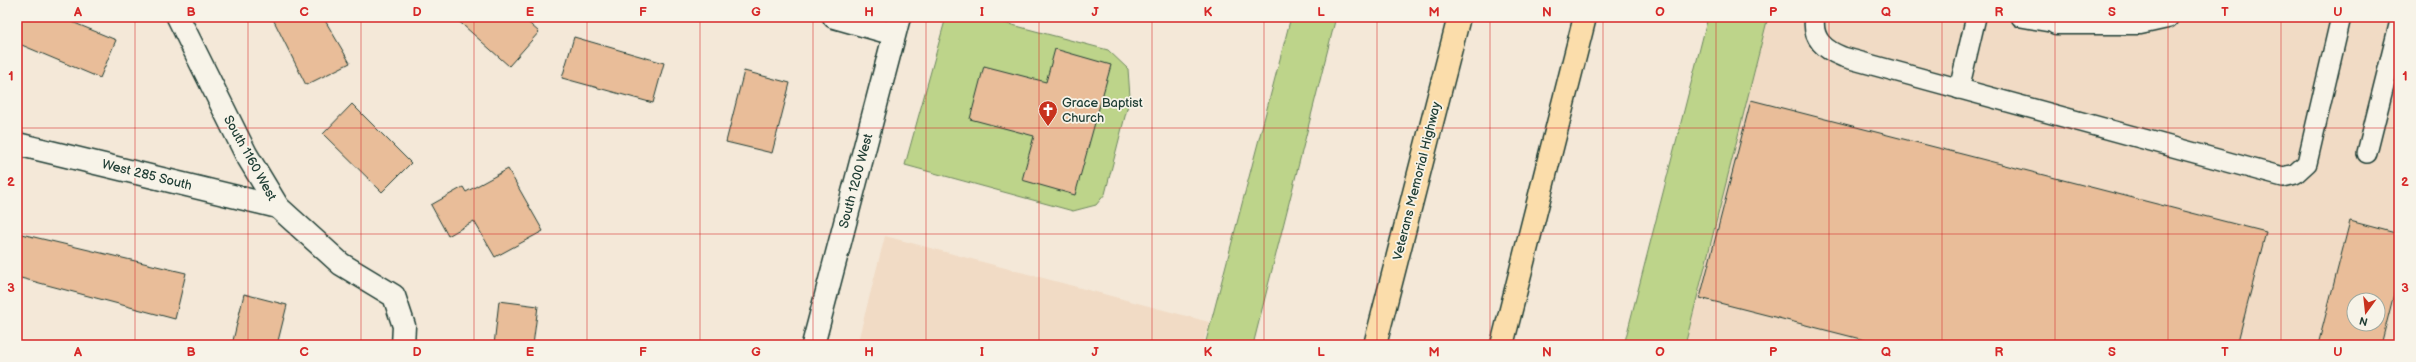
<svg xmlns="http://www.w3.org/2000/svg" width="2416" height="362" font-family="'Balsamiq Sans',sans-serif">
	<rect width="100%" height="100%" fill="#f4e8d8"/>
	<filter id="ink" filterUnits="userSpaceOnUse"><feTurbulence type="fractalNoise" baseFrequency=".025" numOctaves="2"/><feDisplacementMap in="SourceGraphic" scale="8" xChannelSelector="R" yChannelSelector="G"/><feConvolveMatrix kernelMatrix="1 2 1 2 8 2 1 2 1" color-interpolation-filters="sRGB"/></filter>
	<g filter="url(#ink)">
		<!-- built -->
		<g fill="#f1dbc5" fill-rule="evenodd">
			<path d="M1768,17h631v328h-714zM2354,300h24v24h-24z"/>
			<polygon points="885,236 1209,322 1203,345 857,345"/>
		</g>
		<!-- green -->
		<g fill="#bdd48a" stroke="#6e885f">
			<polygon points="946,17 982,17 1108,50 1128,69 1130,97 1105,194 1096,205 1073,211 905,165"/>
			<polygon points="1291,17 1336,17 1253,345 1205,345"/>
			<polygon points="1708,17 1768,17 1685,345 1624,345"/>
		</g>
		<!-- building -->
		<g fill="#e9bd99" stroke="#1f3d34" fill-rule="evenodd">
			<polygon points="17,17 60,17 116,40 100,78 17,43"/>
			<polygon points="272,17 323,17 350,63 306,85"/>
			<polygon points="454,17 522,17 539,32 509,66"/>
			<polygon points="574,37 664,63 653,103 562,78"/>
			<polygon points="1055,49 1111,65 1075,195 1022,180 1034,136 970,119 984,66 1046,82"/>
			<polygon points="744,71 790,83 772,153 726,142"/>
			<polygon points="1751,100 2266,232 2237,345 1884,345 1700,298"/>
			<polygon points="352,104 411,163 382,192 323,134"/>
			<polygon points="508,169 543,231 495,257 474,221 448,236 431,205 463,187 466,192"/>
			<path d="M2350,221l49,13v40l-18,71h-63zM2354,300h24v24h-24z"/>
			<polygon points="17,233 186,273 175,319 17,277"/>
			<polygon points="244,294 287,305 277,345 232,345"/>
			<polygon points="499,301 538,306 533,345 494,345"/>
		</g>
		<g fill="none" stroke-linecap="round" stroke-linejoin="round">
			<defs>
				<g id="service">
					<path d="M1815,17c-4,22 10,33 28,40l440,120 12,-3 12,-11 34,-146"/>
					<polyline points="2021,17 2056,23"/>
					<polyline points="1959,89 1976,17"/>
					<polyline points="2367,153 2399,25"/>
				</g>
				<g id="minor">
					<polyline points="178,17 246,154 278,207 341,264 394,296 404,326 403,345"/>
					<polyline points="834,17 894,34"/>
					<polyline points="2056,23 2140,23 2167,17"/>
					<polyline points="17,144 278,207"/>
				</g>
				<polyline id="secondary" points="813,345 899,17"/>
				<g id="motorway">
					<polyline points="1375,345 1459,17"/>
					<polyline points="1502,345 1585,17"/>
				</g>
			</defs>
			<!-- service casing -->
			<use href="#service" stroke="#1f3d34" stroke-width="22"/>
			<!-- minor casing -->
			<use href="#minor" stroke="#1f3d34" stroke-width="25"/>
			<!-- secondary casing -->
			<use href="#secondary" stroke="#1f3d34" stroke-width="25"/>
			<!-- motorway casing -->
			<use href="#motorway" stroke="#1f3d34" stroke-width="25"/>
			<!-- service -->
			<use href="#service" stroke="#f7f3e8" stroke-width="19"/>
			<!-- minor -->
			<use href="#minor" stroke="#f7f3e8" stroke-width="22"/>
			<!-- secondary -->
			<use href="#secondary" stroke="#f7f3e8" stroke-width="22"/>
			<!-- motorway -->
			<use href="#motorway" stroke="#fbddab" stroke-width="22"/>
		</g>
	</g>
	<!-- grid -->
	<path fill="none" stroke="#d62828" stroke-width="1" stroke-opacity="0.55" d="M135,17v328M248,17v328M361,17v328M474,17v328M587,17v328M700,17v328M813,17v328M926,17v328M1039,17v328M1152,17v328M1264,17v328M1377,17v328M1490,17v328M1603,17v328M1716,17v328M1829,17v328M1942,17v328M2055,17v328M2168,17v328M2281,17v328M17,128h2382M17,234h2382"/>
	<!-- icons -->
	<defs>
		<symbol id="church-pin" viewBox="-11 -11 22 30"><path d="M0 17L-7.5 6A9.5 9.5 0 1 1 7.5 6Z" fill="#c8321e" stroke="#f7f3e8"/><path d="M-1.2-6h2.4v3.5h3.3v2.4h-3.3V6h-2.4V-.1h-3.3v-2.4h3.3Z" fill="#fff"/></symbol>
	</defs>
	<g fill-rule="evenodd">
		<use href="#church-pin" x="1037" y="99" width="22" height="30"/>
	</g>
	<g text-anchor="middle" dominant-baseline="central" stroke-width="3.5" stroke-linejoin="round" paint-order="stroke">
		<!-- poi labels -->
		<g font-size="13" fill="#1f3d34" stroke="#f7f3e8" text-anchor="start">
			<text x="1062" y="103">Grace Baptist<tspan x="1062" dy="15">Church</tspan></text>
		</g>
		<!-- street labels -->
		<g font-size="13" fill="#1f3d34" stroke="#f7f3e8">
			<text transform="translate(250 158) rotate(61)">South 1160 West</text>
			<text transform="translate(147 175) rotate(14)">West 285 South</text>
			<text transform="translate(856 181) rotate(-75)">South 1200 West</text>
			<text transform="translate(1417 181) rotate(-76)">Veterans Memorial Highway</text>
		</g>
	</g>
	<!-- margin -->
	<rect width="2416" height="362" fill="none" stroke="#f7f3e8" stroke-width="44"/>
	<!-- north arrow -->
	<g transform="translate(2366 312) rotate(195)"><circle r="19" fill="#f7f3e8" stroke="#a1aaa0"/>
	<path d="M0-3L7 15L0 10L-7 15Z" fill="#c8321e"/>
	<text y="-6" font-size="11" font-weight="bold" text-anchor="middle" fill="#1f3d34">N</text>
	</g>
	<rect x="22" y="22" width="2372" height="318" fill="none" stroke="#d62828" stroke-width="1.5"/>
	<g font-size="13" text-anchor="middle" font-weight="bold" fill="#d62828">
		<text x="78" y="16">A</text>
		<text x="191" y="16">B</text>
		<text x="304" y="16">C</text>
		<text x="417" y="16">D</text>
		<text x="530" y="16">E</text>
		<text x="643" y="16">F</text>
		<text x="756" y="16">G</text>
		<text x="869" y="16">H</text>
		<text x="982" y="16">I</text>
		<text x="1095" y="16">J</text>
		<text x="1208" y="16">K</text>
		<text x="1321" y="16">L</text>
		<text x="1434" y="16">M</text>
		<text x="1547" y="16">N</text>
		<text x="1660" y="16">O</text>
		<text x="1773" y="16">P</text>
		<text x="1886" y="16">Q</text>
		<text x="1999" y="16">R</text>
		<text x="2112" y="16">S</text>
		<text x="2225" y="16">T</text>
		<text x="2338" y="16">U</text>
		<text x="11" y="80">1</text>
		<text x="2405" y="80">1</text>
		<text x="11" y="186">2</text>
		<text x="2405" y="186">2</text>
		<text x="11" y="292">3</text>
		<text x="2405" y="292">3</text>
		<text x="78" y="356">A</text>
		<text x="191" y="356">B</text>
		<text x="304" y="356">C</text>
		<text x="417" y="356">D</text>
		<text x="530" y="356">E</text>
		<text x="643" y="356">F</text>
		<text x="756" y="356">G</text>
		<text x="869" y="356">H</text>
		<text x="982" y="356">I</text>
		<text x="1095" y="356">J</text>
		<text x="1208" y="356">K</text>
		<text x="1321" y="356">L</text>
		<text x="1434" y="356">M</text>
		<text x="1547" y="356">N</text>
		<text x="1660" y="356">O</text>
		<text x="1773" y="356">P</text>
		<text x="1886" y="356">Q</text>
		<text x="1999" y="356">R</text>
		<text x="2112" y="356">S</text>
		<text x="2225" y="356">T</text>
		<text x="2338" y="356">U</text>
	</g>
</svg>
